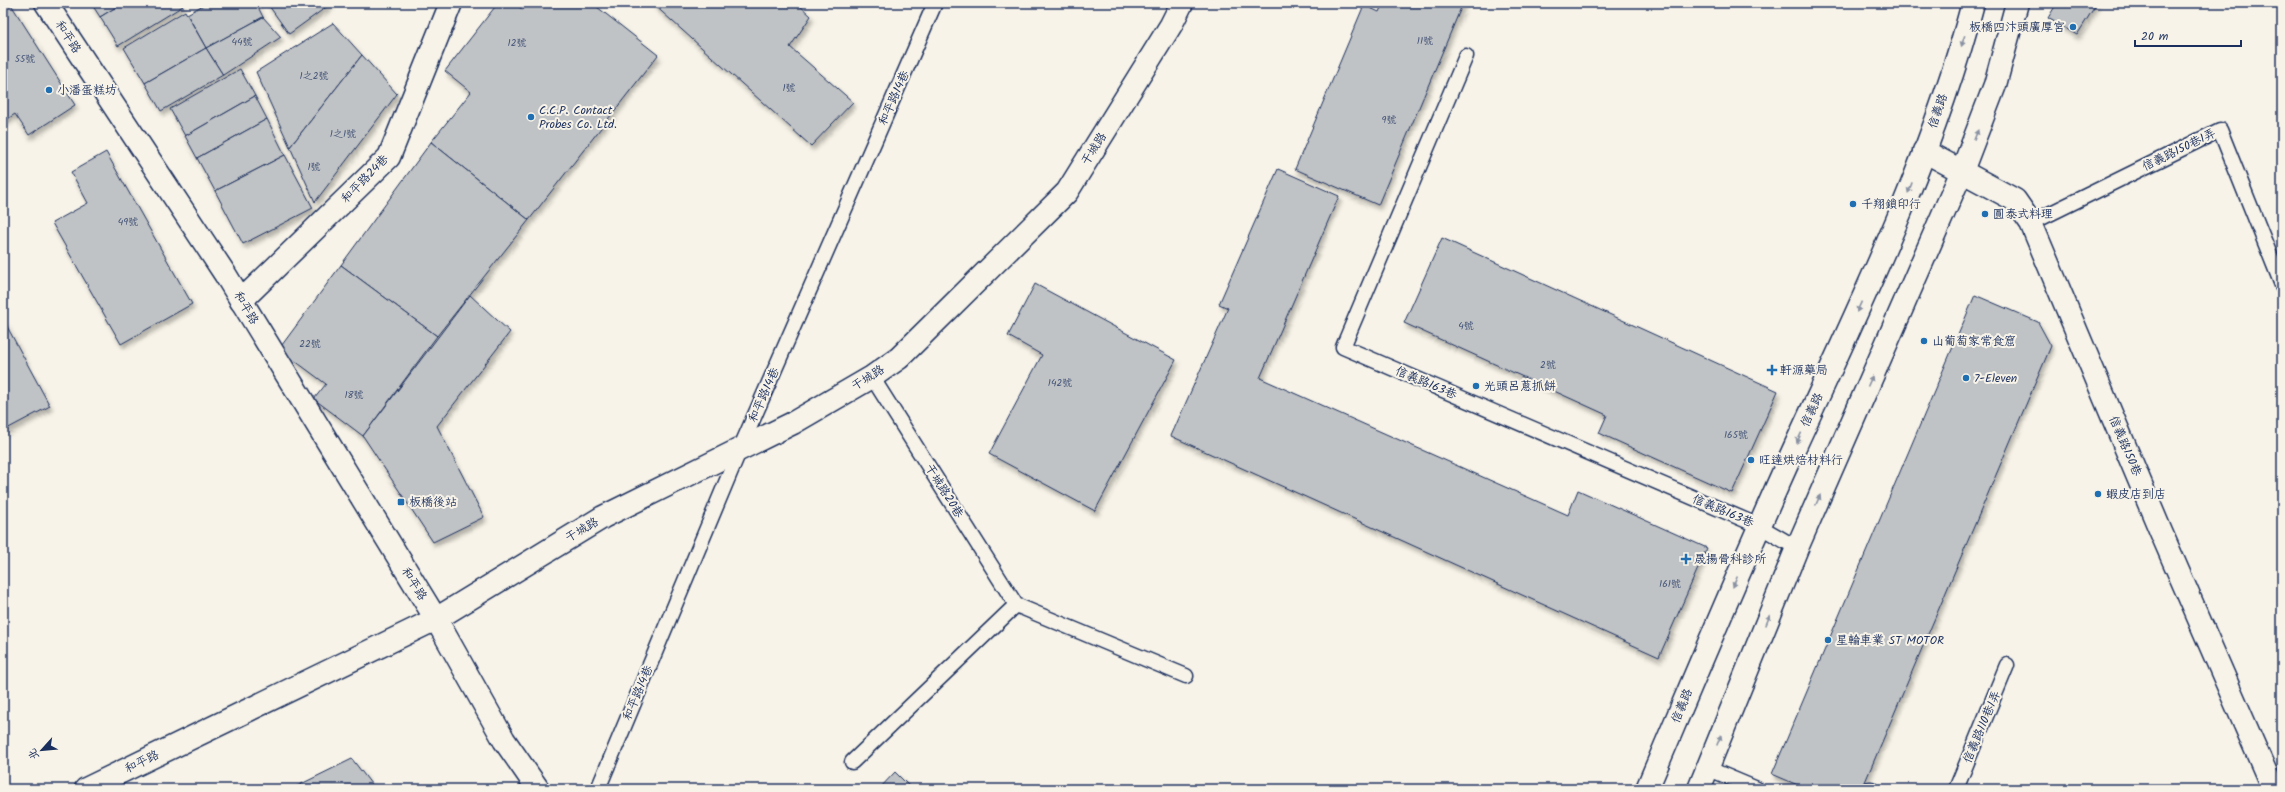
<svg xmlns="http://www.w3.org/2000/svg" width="2285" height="792" font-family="Kalam,'LXGW WenKai TC',sans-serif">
	<defs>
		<filter id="shadow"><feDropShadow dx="2.5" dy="4.5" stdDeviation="2" flood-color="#0004"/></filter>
	</defs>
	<rect width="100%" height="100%" fill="#f7f3e8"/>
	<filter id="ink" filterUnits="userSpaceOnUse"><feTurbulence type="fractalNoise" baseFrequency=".025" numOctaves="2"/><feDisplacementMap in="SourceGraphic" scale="8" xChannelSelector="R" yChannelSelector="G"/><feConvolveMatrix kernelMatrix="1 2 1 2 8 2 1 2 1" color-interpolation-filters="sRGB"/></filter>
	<g filter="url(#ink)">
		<!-- building -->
		<g fill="#c0c3c5" stroke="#1b2f5e" filter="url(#shadow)">
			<polygon points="3,3 10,3 75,105 29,135 15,114 3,122"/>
			<polygon points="91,3 123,3 100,17"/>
			<polygon points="123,3 181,3 183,6 118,46 100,17"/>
			<polygon points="207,3 256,3 263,17 206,48 187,14"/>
			<polygon points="267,3 332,3 289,34"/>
			<polygon points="498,3 514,3 523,10 528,3 592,3 658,55 529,220 431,142 471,92 445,71"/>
			<polygon points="652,3 797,3 811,16 790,47 853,102 811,146"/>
			<polygon points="1383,3 1463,3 1378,205 1295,169 1364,5 1379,12"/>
			<polygon points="2057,3 2097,3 2077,35 2048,18"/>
			<polygon points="185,11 206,48 145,83 124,48"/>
			<polygon points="263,17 281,37 223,75 206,48"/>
			<polygon points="333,23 362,55 290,147 256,72"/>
			<polygon points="206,48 223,75 161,111 145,83"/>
			<polygon points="362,55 397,94 315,202 290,147"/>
			<polygon points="240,69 255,96 185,136 170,109"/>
			<polygon points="255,96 267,119 197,158 185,136"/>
			<polygon points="267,119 285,155 215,191 197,158"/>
			<polygon points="431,142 529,220 437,336 341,265"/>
			<polygon points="106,152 192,304 121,344 52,223 88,203 71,172"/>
			<polygon points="285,155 313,208 243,244 215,191"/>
			<polygon points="1278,169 1339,196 1260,378 1568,515 1578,490 1707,548 1659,657 1171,436 1228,308 1219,304"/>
			<polygon points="1442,238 1778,391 1732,493 1599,433 1607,415 1404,323"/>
			<polygon points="341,265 437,336 363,436 314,399 326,384 279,349"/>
			<polygon points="1035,284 1176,360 1095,511 989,454 1042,355 1008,336"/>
			<polygon points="470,295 510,332 437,426 484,517 433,542 363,436"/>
			<polygon points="1975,295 2038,322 2051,346 1862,789 1807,789 1772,774"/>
			<polygon points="3,319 50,406 3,431"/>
			<polygon points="352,759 375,789 291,789"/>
			<polygon points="895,772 912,789 879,789"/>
		</g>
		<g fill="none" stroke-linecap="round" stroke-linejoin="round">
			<defs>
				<g id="lane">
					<polyline points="1466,56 1343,347 1759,526 1797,548"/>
					<polyline points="2031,223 2220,130 2282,285"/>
					<polyline points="872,377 1016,605 1186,676"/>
					<polyline points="852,762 1016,605"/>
					<polyline points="1707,768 1757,789"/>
					<polyline points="598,789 740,449 935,3"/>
					<polyline points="1870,789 1871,789"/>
					<polyline points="1956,789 2007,665"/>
				</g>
				<g id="street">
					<polyline points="46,3 225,274 436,619 504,740 538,789"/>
					<polyline points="1924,151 2015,200 2031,223 2161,532 2273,789"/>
					<polyline points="241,301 389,157 451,3"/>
					<polyline points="86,789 436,619 603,517 793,423 872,377 899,358 1067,192 1171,25 1182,3"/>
				</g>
				<g id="secondary">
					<path d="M1647,789c48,-113 95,-226 146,-338 67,-146 139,-292 180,-448"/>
					<polyline points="1699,789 1797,548 1962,171 1995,85 2017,3"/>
				</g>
			</defs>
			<!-- lane casing -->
			<use href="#lane" stroke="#1b2f5e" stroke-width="17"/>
			<!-- street casing -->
			<use href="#street" stroke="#1b2f5e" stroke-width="25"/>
			<!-- secondary casing -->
			<use href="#secondary" stroke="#1b2f5e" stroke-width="25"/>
			<!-- lane -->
			<use href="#lane" stroke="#f7f3e8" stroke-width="14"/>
			<!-- street -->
			<use href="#street" stroke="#f7f3e8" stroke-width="22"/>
			<!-- secondary -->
			<use href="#secondary" stroke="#f7f3e8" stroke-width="22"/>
		</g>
		<!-- one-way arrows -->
		<defs><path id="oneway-solid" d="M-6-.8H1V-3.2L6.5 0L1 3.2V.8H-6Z"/></defs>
		<g fill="#8991a3">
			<use href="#oneway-solid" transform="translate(1963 41) rotate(107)"/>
			<use href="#oneway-solid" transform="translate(1976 135) rotate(-69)"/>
			<use href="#oneway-solid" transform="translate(1910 188) rotate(111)"/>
			<use href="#oneway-solid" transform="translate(1859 307) rotate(115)"/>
			<use href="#oneway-solid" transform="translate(1870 381) rotate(-66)"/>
			<use href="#oneway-solid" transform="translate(1799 438) rotate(115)"/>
			<use href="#oneway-solid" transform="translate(1818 500) rotate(-66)"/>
			<use href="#oneway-solid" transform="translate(1735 582) rotate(113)"/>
			<use href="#oneway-solid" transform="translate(1768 620) rotate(-68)"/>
			<use href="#oneway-solid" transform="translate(1719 740) rotate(-68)"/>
		</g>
	</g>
	<!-- markers -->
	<g fill="#1f6fb2" stroke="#f7f3e8" stroke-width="1.5">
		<circle cx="2073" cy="27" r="4"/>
		<circle cx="49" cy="90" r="4"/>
		<circle cx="531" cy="117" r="4"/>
		<circle cx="1853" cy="204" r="4"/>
		<circle cx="1985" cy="214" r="4"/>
		<circle cx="1924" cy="341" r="4"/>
		<path d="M1770 364h4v4h4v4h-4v4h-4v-4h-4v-4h4z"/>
		<circle cx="1966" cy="378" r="4"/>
		<circle cx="1476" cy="386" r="4"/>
		<circle cx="1751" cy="460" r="4"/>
		<circle cx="2098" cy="494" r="4"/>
		<rect x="397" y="498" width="8" height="8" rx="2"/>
		<path d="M1684 553h4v4h4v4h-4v4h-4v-4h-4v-4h4z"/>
		<circle cx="1828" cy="640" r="4"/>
	</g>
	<g text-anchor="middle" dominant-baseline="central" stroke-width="4" stroke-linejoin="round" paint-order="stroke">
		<!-- number labels -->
		<g font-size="10" fill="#445478">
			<text x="1425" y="41">11號</text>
			<text x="242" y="42">44號</text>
			<text x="517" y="43">12號</text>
			<text x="25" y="59">55號</text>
			<text x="314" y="76">1之2號</text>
			<text x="789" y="88">1號</text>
			<text x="1389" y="120">9號</text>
			<text x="343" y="134">1之1號</text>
			<text x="314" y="167">1號</text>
			<text x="128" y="222">49號</text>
			<text x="1466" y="326">4號</text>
			<text x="310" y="344">22號</text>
			<text x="1548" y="365">2號</text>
			<text x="1060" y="383">142號</text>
			<text x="354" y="395">18號</text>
			<text x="1736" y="435">165號</text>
			<text x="1670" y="584">161號</text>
		</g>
		<!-- poi labels -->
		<g font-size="12" fill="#1b2f5e" stroke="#f7f3e8" text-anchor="start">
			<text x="2065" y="27" text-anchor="end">板橋四汴頭廣厚宮</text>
			<text x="57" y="90">小潘蛋糕坊</text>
			<text x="539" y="110">C.C.P. Contact<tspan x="539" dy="14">Probes Co. Ltd.</tspan></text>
			<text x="1861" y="204">千翔鎖印行</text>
			<text x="1993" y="214">圓泰式料理</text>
			<text x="1932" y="341">山葡萄家常食窟</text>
			<text x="1780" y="370">軒源藥局</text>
			<text x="1974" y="378">7-Eleven</text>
			<text x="1484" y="386">光頭呂蔥抓餅</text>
			<text x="1759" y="460">旺達烘焙材料行</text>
			<text x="2106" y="494">蝦皮店到店</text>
			<text x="409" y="502">板橋後站</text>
			<text x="1694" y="559">晟揚骨科診所</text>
			<text x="1836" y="640">星輪車業 ST MOTOR</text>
		</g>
		<!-- street labels -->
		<g font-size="12" fill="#1b2f5e" stroke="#f7f3e8">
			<text transform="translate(68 37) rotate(57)">和平路</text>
			<text transform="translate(894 98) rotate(-66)">和平路14巷</text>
			<text transform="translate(1938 111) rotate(-71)">信義路</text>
			<text transform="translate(1094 149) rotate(-58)">干城路</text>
			<text transform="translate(2179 150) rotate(-26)">信義路150巷1弄</text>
			<text transform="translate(365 179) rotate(-46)">和平路24巷</text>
			<text transform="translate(246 308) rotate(59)">和平路</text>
			<text transform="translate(868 378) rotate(-32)">干城路</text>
			<text transform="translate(1426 383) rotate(23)">信義路163巷</text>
			<text transform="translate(764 395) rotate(-66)">和平路14巷</text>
			<text transform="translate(1812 410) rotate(-65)">信義路</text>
			<text transform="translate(2125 446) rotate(67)">信義路150巷</text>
			<text transform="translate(944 491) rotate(58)">干城路20巷</text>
			<text transform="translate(1723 511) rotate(23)">信義路163巷</text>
			<text transform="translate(582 530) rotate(-31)">干城路</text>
			<text transform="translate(414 584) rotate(58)">和平路</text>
			<text transform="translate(638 693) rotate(-67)">和平路14巷</text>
			<text transform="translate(1682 706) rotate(-67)">信義路</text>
			<text transform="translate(1982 727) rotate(-67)">信義路110巷1弄</text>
			<text transform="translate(142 762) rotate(-26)">和平路</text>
		</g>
	</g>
	<!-- margin -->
	<rect width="2285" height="792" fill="none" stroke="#f7f3e8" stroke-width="16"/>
	<rect x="8" y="8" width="2269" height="776" fill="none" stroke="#1b2f5e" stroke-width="1.5" filter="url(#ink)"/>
	<!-- north arrow -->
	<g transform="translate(42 750) rotate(243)" stroke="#f7f3e8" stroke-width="3" paint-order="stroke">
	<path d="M0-3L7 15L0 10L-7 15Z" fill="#1b2f5e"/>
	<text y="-6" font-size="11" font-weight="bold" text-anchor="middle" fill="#1b2f5e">北</text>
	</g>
	<!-- scale -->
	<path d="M2135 40v6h106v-6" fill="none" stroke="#1b2f5e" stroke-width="2"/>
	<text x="2141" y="40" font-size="12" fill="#1b2f5e" stroke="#f7f3e8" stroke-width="3" paint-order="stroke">20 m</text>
</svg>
